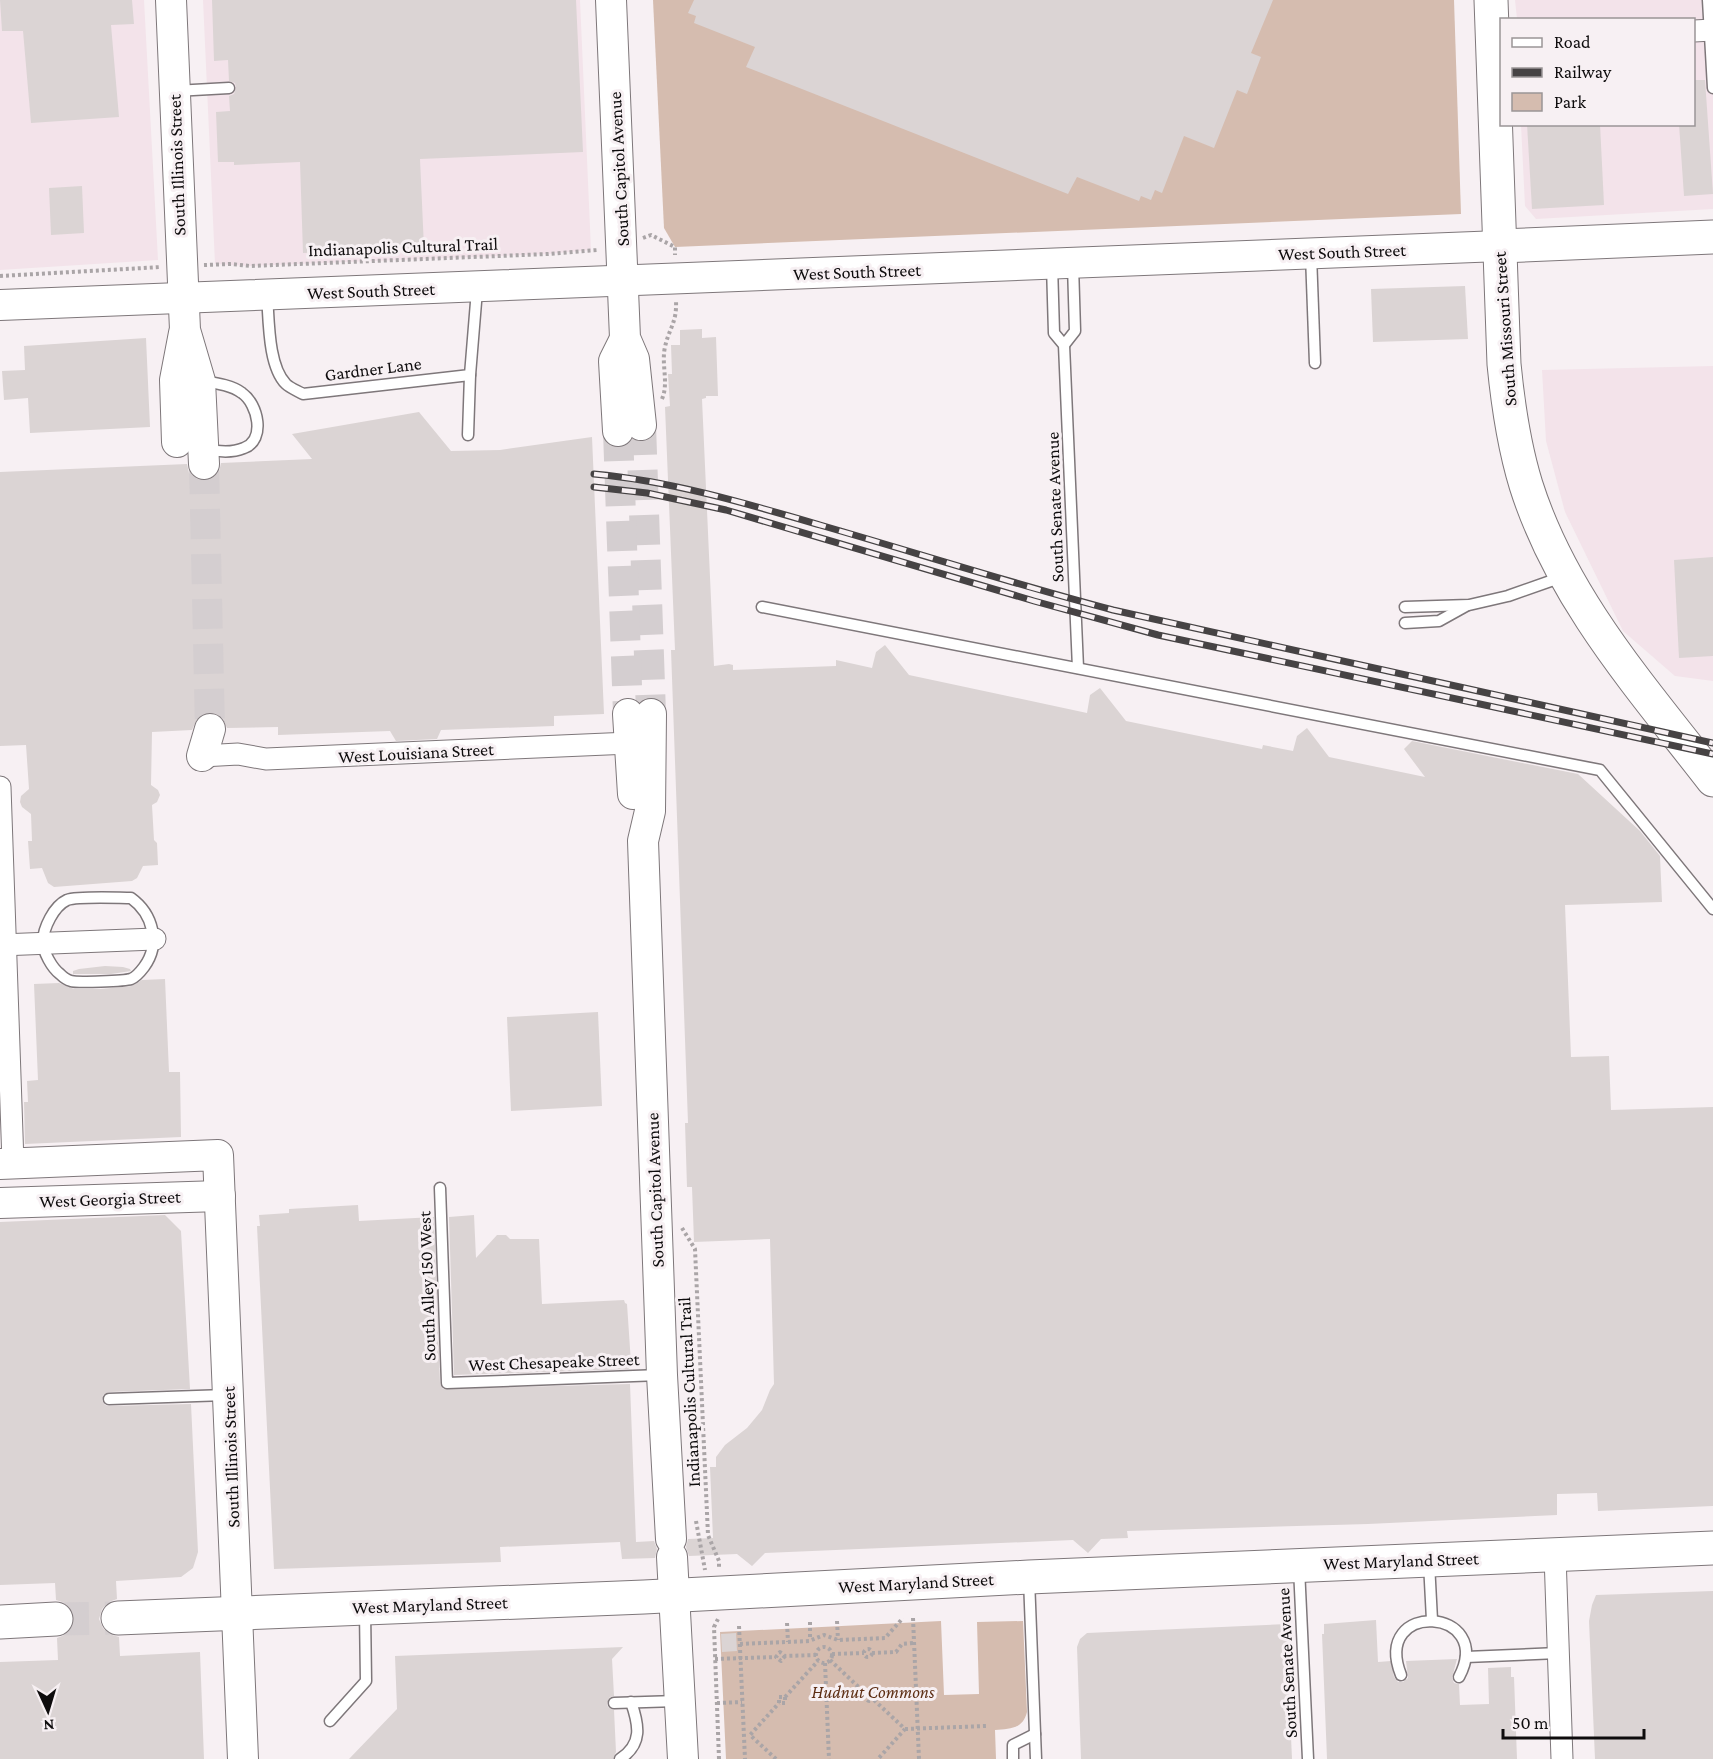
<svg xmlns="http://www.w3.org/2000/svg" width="1713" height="1759" font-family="'Crimson Pro',serif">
	<rect width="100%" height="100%" fill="#f7f0f3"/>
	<!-- built -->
	<g fill="#f3e3ea">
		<polygon points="0,0 144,0 158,260 0,270"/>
		<polygon points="203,0 580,0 591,250 548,254 250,266 215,264"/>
		<polygon points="1515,0 1713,0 1713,209 1536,219 1525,206 1521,125 1694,124 1694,20 1517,19"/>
		<polygon points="1713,366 1713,681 1675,676 1623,631 1565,512 1546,441 1542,370"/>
	</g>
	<!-- green -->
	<g fill="#d5bcaf">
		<polygon points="653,0 1454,0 1461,214 675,247 664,228"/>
		<path d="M941,1621l3,74 35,-1 -2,-72 46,-1 4,91c-4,17 -17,17 -32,18l1,29h-270l-6,-127z"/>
	</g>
	<!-- building -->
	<g fill="#dbd4d4">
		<polygon points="0,0 132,0 134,24 111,25 119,117 31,123 23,31 2,31"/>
		<polygon points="212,0 576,0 583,152 420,159 424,248 303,253 300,162 234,165 234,162 218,162 216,112 230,111 229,96 234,94 236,88 235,83 229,81 228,60 214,61"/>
		<polygon points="694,0 1273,0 1251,53 1261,57 1247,94 1237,90 1214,148 1184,136 1162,193 1155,190 1151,200 1141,196 1139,201 1077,177 1068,194 746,67 755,47 694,23 696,16 688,13"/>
		<polygon points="1694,80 1705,80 1713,194 1684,196 1679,124 1694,124"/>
		<polygon points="1527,124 1600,124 1604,205 1532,209"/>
		<polygon points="82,186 84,233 51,235 49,188"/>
		<polygon points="1465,286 1468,339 1373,342 1371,289"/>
		<polygon points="702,329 702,338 716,337 718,396 706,396 706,398 702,399 714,666 729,664 733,665 733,670 836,666 836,660 872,668 876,652 885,645 909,675 1087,713 1090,695 1100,688 1126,721 1262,749 1263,745 1293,751 1297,736 1307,728 1329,757 1425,777 1404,749 1412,741 1578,774 1640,831 1660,856 1662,902 1565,905 1571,1057 1609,1056 1611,1110 1713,1107 1713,1506 1598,1511 1597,1493 1557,1494 1557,1515 1368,1524 1127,1531 1128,1538 1101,1539 1088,1553 1073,1540 765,1553 752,1566 737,1554 689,1556 686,1547 688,1539 713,1538 710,1467 716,1467 716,1457 725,1445 747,1428 762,1410 770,1390 774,1384 770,1239 694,1242 692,1187 687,1187 685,1123 688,1123 671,650 675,650 665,407 670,406 668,374 672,374 671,345 680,345 680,330"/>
		<polygon points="146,338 150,427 30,433 28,398 4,400 2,371 25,370 24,346"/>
		<polygon points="419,412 451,451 500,450 592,437 604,714 554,716 554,726 441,730 437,739 396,741 390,731 278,735 278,727 227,728 222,717 214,712 205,712 198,717 192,730 152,732 151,785 158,790 160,795 157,802 152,805 154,840 157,843 158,865 143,866 137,878 132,881 54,887 48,883 42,868 30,869 28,841 32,841 31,814 22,807 20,802 21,796 29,789 26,745 0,746 0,472 187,464 189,473 196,479 205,481 213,479 219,472 221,463 312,459 292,434"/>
		<polygon points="1713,557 1713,656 1679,658 1674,560"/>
		<polygon points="105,966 123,967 130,969 131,971 111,974 73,974 73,971 79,969"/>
		<polygon points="165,979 169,1072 180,1072 181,1137 25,1144 24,1102 28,1102 27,1081 38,1080 34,984 59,983 74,989 101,989 132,986 142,980"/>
		<polygon points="598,1012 602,1106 511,1111 507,1017"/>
		<polygon points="358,1205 359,1221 434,1217 440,1383 443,1389 630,1384 636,1542 654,1541 657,1549 655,1558 622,1559 620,1542 500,1547 501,1562 274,1569 257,1226 260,1226 259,1215 289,1213 289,1209"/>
		<polygon points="165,1215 181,1231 190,1389 109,1392 103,1395 102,1400 105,1405 109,1406 191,1404 198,1552 193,1568 181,1577 116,1581 117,1599 109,1602 102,1609 99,1619 103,1628 109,1634 119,1637 120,1656 200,1652 204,1759 0,1759 0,1662 58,1660 57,1638 67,1634 72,1628 75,1619 71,1608 65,1603 56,1600 55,1583 0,1585 0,1222"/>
		<polygon points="474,1215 476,1258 497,1235 506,1235 510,1239 539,1239 542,1304 624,1300 625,1303 627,1304 631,1363 629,1363 629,1369 454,1375 449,1217"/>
		<polygon points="1713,1591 1713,1759 1595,1759 1589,1621 1592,1605 1596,1595"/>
		<polygon points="1376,1620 1378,1662 1391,1661 1394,1677 1398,1682 1403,1682 1408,1678 1406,1661 1457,1659 1452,1678 1454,1683 1459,1684 1460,1705 1489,1704 1488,1668 1511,1667 1511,1677 1514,1677 1517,1759 1327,1759 1322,1634 1324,1634 1324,1624"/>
		<polygon points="1286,1624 1292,1759 1081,1759 1077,1647 1080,1639 1087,1633"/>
		<polygon points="736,1633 737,1651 722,1652 721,1634"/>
		<polygon points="623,1647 612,1659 614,1696 610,1697 607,1703 608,1707 614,1710 616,1752 613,1759 349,1759 397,1709 395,1656"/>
	</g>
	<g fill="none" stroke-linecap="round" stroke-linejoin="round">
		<!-- secondary-tunnel -->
		<g stroke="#d4ced0" stroke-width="30" stroke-dasharray="30 15" stroke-linecap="butt">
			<polyline points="641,425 651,714"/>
			<polyline points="618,431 628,714"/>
			<polyline points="204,464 210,729"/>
		</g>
		<!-- primary-tunnel -->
		<polyline stroke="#d4ced0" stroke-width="33" stroke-dasharray="33 16" stroke-linecap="butt" points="56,1619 118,1618"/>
		<defs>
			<g id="lane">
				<polyline points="1708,0 1713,88"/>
				<polyline points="175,91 229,88"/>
				<polyline points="1311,255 1315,363"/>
				<polyline points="1052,265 1054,333 1064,345 1078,668"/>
				<path d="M267,295c2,25 1,71 19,89 4,4 12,7 17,10l167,-19 7,-85"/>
				<polyline points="1064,345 1075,331 1073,265"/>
				<path d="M202,381c13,2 30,4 40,12 16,11 24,47 2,55 -12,5 -25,4 -37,1"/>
				<polyline points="468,435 470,375"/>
				<polyline points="762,607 1600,770 1713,909"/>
				<polyline points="1405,607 1469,605 1508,596 1562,577"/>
				<polyline points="1405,623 1439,621 1466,606"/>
				<path d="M131,898c22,16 30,46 13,69 -3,4 -8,10 -13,12 -6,2 -54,4 -60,2 -4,-1 -8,-4 -11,-7 -8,-6 -17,-22 -17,-32 0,-14 11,-36 24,-42 11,-4 51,-2 64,-2z"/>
				<polyline points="440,1188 447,1383 660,1375"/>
				<polyline points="109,1399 226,1395"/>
				<polyline points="1429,1563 1432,1620"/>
				<polyline points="1299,1568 1308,1759"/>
				<polyline points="1029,1579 1036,1759"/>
				<polyline points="1466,1657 1558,1653"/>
				<path d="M1401,1675c-30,-76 95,-68 58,2"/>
				<polyline points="614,1703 677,1701"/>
				<polyline points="330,1721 366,1681 365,1611"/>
				<path d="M620,1759c23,-15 19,-34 11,-57"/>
				<polyline points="1013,1759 1013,1745 1035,1734"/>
			</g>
			<g id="street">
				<polyline points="1694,31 1713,30"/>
				<polyline points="202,756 238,754 266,759 630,743"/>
				<polyline points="0,787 13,1163"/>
				<polyline points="0,945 155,939"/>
				<polyline points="1555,1555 1562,1759"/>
			</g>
			<g id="secondary">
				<polyline points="171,0 185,330 200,381 204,464"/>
				<polyline points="611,0 625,338 634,359 641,425"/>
				<polyline points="0,305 1500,246"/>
				<polyline points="618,431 614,361 623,343"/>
				<polyline points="177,442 175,380 184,333"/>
				<polyline points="628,714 633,794"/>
				<polyline points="651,714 650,811 643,841 662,1375 671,1539"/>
				<polyline points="202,756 210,729"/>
				<polyline points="0,1164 218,1155 243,1759"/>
				<polyline points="0,1203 220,1196"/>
				<polyline points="672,1557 683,1759"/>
			</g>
			<g id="primary">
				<path d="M1491,0l13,364c4,41 10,82 22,121 36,114 116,203 187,295"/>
				<polyline points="1500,246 1713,237"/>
				<polyline points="118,1618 644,1597 1029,1577 1713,1548"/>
				<polyline points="0,1622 56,1619"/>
			</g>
		</defs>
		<!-- lane casing -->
		<use href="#lane" stroke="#7e777a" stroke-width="13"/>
		<!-- street casing -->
		<use href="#street" stroke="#7e777a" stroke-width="23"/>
		<!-- secondary casing -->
		<use href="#secondary" stroke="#7e777a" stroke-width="32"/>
		<!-- primary casing -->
		<use href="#primary" stroke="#7e777a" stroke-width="35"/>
		<!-- path -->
		<g stroke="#aaa5a7" stroke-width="4" stroke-dasharray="3 3" stroke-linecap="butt">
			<polyline points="643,238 651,235 675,247 675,255"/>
			<polyline points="204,265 231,264 250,266 548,254 598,250"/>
			<polyline points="0,276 161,267"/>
			<path d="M662,399c7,-16 -1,-35 3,-52 4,-19 12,-24 11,-46"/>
			<polyline points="682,1228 695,1249 708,1535 719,1561 719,1568"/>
			<polyline points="696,1521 705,1570"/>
			<polyline points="913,1618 919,1759"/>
			<polyline points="837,1621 838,1640"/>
			<polyline points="810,1622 810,1640"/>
			<polyline points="787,1623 788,1642"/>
			<polyline points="739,1626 745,1759"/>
			<polyline points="740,1644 809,1641 824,1635 838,1640 885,1638 903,1618"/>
			<circle cx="824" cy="1655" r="8"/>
			<circle cx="868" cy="1653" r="4"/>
			<polyline points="872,1653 896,1652 902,1644 914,1643"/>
			<polyline points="832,1654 864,1653"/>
			<polyline points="785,1656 781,1661 776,1657 780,1652 785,1656 816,1655"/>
			<polyline points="715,1659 776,1657"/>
			<polyline points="830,1660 867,1695"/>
			<polyline points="825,1663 829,1759"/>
			<circle cx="870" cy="1697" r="4"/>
			<polyline points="785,1697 785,1703 779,1703 779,1697 785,1697 818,1661"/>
			<polyline points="874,1700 905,1729 878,1759"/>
			<polyline points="717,1703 742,1702"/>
			<polyline points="905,1729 986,1726"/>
			<polyline points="719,1759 714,1627 719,1617"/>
			<polyline points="776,1759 750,1735 779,1703"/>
		</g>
		<!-- lane -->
		<use href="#lane" stroke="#fff" stroke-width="10"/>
		<!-- street -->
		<use href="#street" stroke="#fff" stroke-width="21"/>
		<!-- secondary -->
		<use href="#secondary" stroke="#fff" stroke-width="30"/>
		<!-- primary -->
		<use href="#primary" stroke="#fff" stroke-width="33"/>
		<defs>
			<g id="rail">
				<path d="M594,474c77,7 151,29 226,51 97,28 194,59 293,85l600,133"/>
				<polyline points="594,487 647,493 726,510 1034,601 1158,635 1713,754"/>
			</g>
		</defs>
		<!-- rail casing -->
		<use href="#rail" stroke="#464344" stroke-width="7"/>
		<!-- rail -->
		<use href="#rail" stroke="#f7f0f3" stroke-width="4.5" stroke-dasharray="14" stroke-linecap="butt"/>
	</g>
	<g text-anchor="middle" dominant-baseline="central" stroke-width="6" stroke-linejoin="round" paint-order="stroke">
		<!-- street labels -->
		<g font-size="18" fill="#0e0c0d" stroke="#f7f0f3">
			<text transform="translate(177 165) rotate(-92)">South Illinois Street</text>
			<text transform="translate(619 169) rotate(-93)">South Capitol Avenue</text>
			<text transform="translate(403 247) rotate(-2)">Indianapolis Cultural Trail</text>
			<text transform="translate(1342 252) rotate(-2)">West South Street</text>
			<text transform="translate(857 272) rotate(-2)">West South Street</text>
			<text transform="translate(371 291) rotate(-2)">West South Street</text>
			<text transform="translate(1505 329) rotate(-94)">South Missouri Street</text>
			<text transform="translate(373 369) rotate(-7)">Gardner Lane</text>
			<text transform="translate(1055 507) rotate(-92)">South Senate Avenue</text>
			<text transform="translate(416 753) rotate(-3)">West Louisiana Street</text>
			<text transform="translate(655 1190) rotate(-92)">South Capitol Avenue</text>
			<text transform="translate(110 1199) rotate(-2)">West Georgia Street</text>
			<text transform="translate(427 1286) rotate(-92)">South Alley 150 West</text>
			<text transform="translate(554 1362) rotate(-2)">West Chesapeake Street</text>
			<text transform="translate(689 1392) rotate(-93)">Indianapolis Cultural Trail</text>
			<text transform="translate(231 1457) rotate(-92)">South Illinois Street</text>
			<text transform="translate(1401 1561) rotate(-2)">West Maryland Street</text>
			<text transform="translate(916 1583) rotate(-3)">West Maryland Street</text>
			<text transform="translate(430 1605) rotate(-2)">West Maryland Street</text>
			<text transform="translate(1287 1663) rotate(-93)">South Senate Avenue</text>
		</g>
		<!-- park labels -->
		<g font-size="18" font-style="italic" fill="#5d2e14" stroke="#f7f0f3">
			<text x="873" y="1692">Hudnut Commons</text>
		</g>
	</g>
	<!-- legend -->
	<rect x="1500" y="18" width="195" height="108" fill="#f7f0f3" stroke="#9a9597" stroke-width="1.5"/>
	<rect x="1512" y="38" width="30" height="9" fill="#ffffff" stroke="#9a9597" stroke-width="1.5"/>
	<text x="1554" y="48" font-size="18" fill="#0e0c0d">Road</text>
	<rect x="1512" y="68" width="30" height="9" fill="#464344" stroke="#9a9597" stroke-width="1.5"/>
	<text x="1554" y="78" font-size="18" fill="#0e0c0d">Railway</text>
	<rect x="1512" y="93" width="30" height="18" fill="#d5bcaf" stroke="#9a9597" stroke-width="1.5"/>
	<text x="1554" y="108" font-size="18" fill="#0e0c0d">Park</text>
	<!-- north arrow -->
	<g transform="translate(48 1711) rotate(176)" stroke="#f7f0f3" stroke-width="4.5" paint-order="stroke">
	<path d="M0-4.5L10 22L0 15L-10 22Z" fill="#0e0c0d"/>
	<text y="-9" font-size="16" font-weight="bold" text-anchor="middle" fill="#0e0c0d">N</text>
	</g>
	<!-- scale -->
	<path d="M1503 1729v9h141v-9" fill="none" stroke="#0e0c0d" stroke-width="3"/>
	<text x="1512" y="1729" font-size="18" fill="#0e0c0d" stroke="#f7f0f3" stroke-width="4.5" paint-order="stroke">50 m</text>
</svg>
